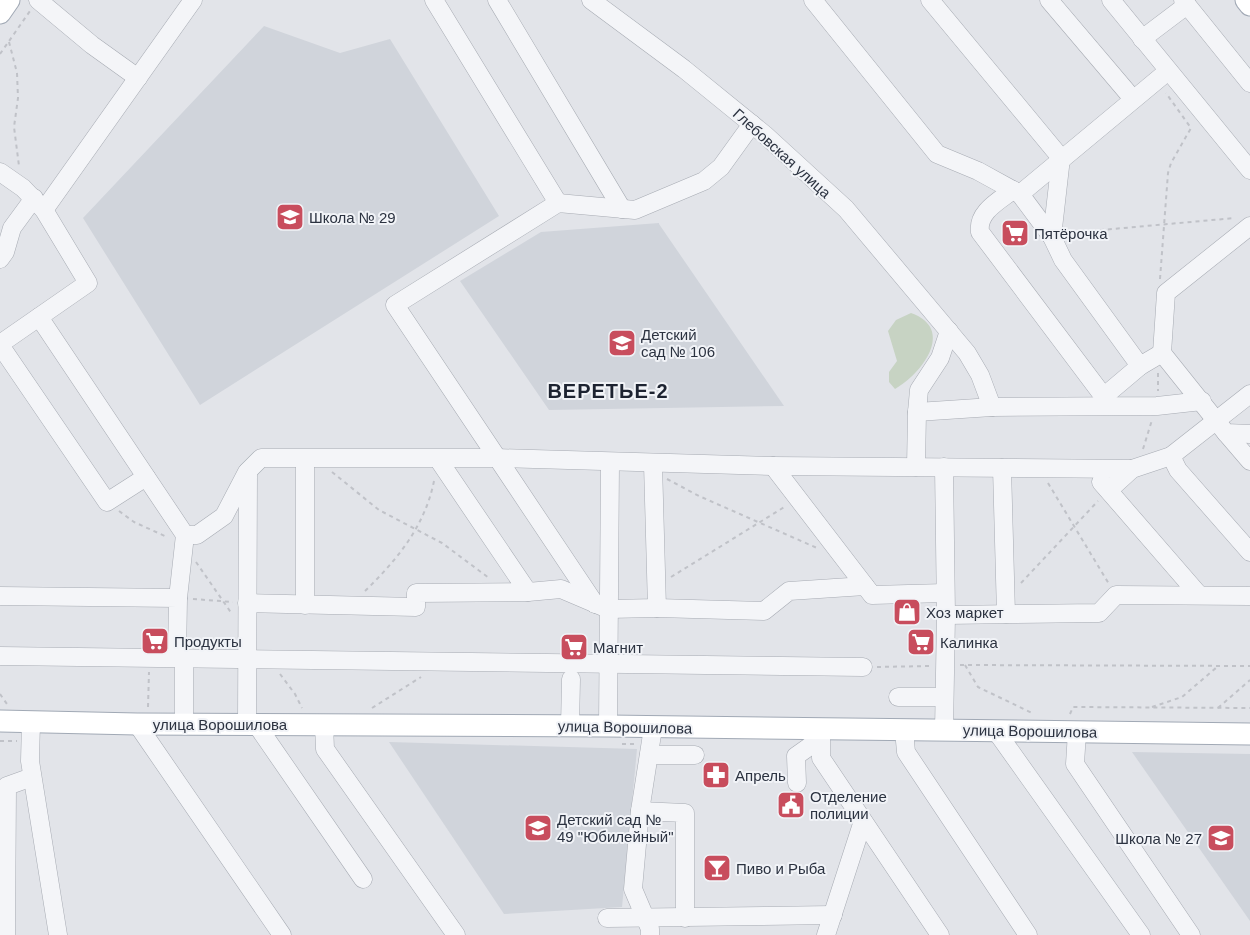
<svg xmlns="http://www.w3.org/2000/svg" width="1250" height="935" font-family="Helvetica,sans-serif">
	<rect width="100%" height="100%" fill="#e2e4e9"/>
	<!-- built -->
	<g fill="#d0d4db">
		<polygon points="264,26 340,53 390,39 499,216 200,405 83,218"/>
		<polygon points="659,223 659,224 784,406 549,410 460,281 541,232"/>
		<polygon points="389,742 637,749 622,907 504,914"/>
		<polygon points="1132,752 1250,754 1250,921"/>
	</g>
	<!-- green -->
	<path fill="#c7d3c3" d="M911,313c45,16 11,61 -16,76l-6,-7v-10l8,-11 -9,-30 8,-11z"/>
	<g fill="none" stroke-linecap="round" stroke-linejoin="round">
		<defs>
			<g id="minor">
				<polyline points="38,0 92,45 138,78"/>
				<polyline points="434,0 558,203"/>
				<polyline points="497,0 622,209"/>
				<polyline points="591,0 684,69 764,134 846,209 967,353 980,375 992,407"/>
				<polyline points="813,0 937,154 978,171 1020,194 1168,71"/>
				<polyline points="930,0 1061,158 1052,237"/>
				<polyline points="1049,0 1133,99"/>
				<polyline points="1111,0 1250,170"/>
				<polyline points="1183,0 1250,83"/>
				<polyline points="1142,39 1187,5"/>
				<polyline points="0,172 23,188 44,210 88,283 0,344"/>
				<path d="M1013,190c-14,11 -36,22 -33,42l121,161h7l32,-27"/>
				<polyline points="1020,194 1052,237 1063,260 1140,366 1162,353 1226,433 1250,434"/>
				<polyline points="44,210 193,0"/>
				<polyline points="0,259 5,252 12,228 34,198"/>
				<polyline points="39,317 185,535 178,598"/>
				<polyline points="0,345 107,502 146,477"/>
				<polyline points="1162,353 1166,293 1250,226"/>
				<polyline points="917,412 919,390 940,358 949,331"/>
				<polyline points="1226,433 1250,461"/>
				<polyline points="1171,456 1178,470 1250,552"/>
				<polyline points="305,459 305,605"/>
				<polyline points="773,466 872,595 945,593"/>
				<polyline points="916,467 917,412 992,407 1157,406 1202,401"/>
				<polyline points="944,467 946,615 944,731"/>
				<polyline points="1002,468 1006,614"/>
				<polyline points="1101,482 1199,595"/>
				<polyline points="1109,490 1132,469 1171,456 1250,394"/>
				<polyline points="185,535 197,535 224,516 247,472"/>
				<polyline points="528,592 561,589 608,609 657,608 653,464"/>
				<polyline points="0,596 178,598 177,658"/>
				<polyline points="247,603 416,607 416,593 528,592 438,459"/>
				<polyline points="595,604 395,305 558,203 635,210 704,181 721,167 752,124"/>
				<polyline points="657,608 764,611 789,591 865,586"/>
				<polyline points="946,615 1099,613 1116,595 1250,596"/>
				<polyline points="0,656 863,667"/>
				<polyline points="184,658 184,724"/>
				<polyline points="898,697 944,697"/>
				<polyline points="31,722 30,761 58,935"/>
				<polyline points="137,724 282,935"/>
				<polyline points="247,724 248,471 261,458 496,458 773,466 1132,469"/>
				<polyline points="256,724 363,879"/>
				<polyline points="324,724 325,749 456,935"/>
				<polyline points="608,726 610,463"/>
				<polyline points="570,727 571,679"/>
				<polyline points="821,730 821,758 940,935"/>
				<polyline points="904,730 906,752 1028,935"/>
				<polyline points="996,731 1141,935"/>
				<polyline points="1077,732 1075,764 1191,935"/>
				<polyline points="649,755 695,755"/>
				<polyline points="797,783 796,756 813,744 814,729"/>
				<polyline points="640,811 685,813 685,918"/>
				<polyline points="607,918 833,915"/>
				<polyline points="6,935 7,786 32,777"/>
				<polyline points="650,935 650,929 633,889 640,811 653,728"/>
				<polyline points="826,935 863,821"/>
			</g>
			<g id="major">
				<polyline points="1246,0 1250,5"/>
				<polyline points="0,13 9,0"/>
				<polyline points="0,721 137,724 608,726 1250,734"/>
			</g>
		</defs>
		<!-- minor casing -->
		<use href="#minor" stroke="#a7abb3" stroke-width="19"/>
		<!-- major casing -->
		<use href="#major" stroke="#a1a9b5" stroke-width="23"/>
		<!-- path -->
		<g stroke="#c0c2c8" stroke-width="2" stroke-dasharray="4 4" stroke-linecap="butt">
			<polyline points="9,42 17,73 18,98 14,127 19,166"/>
			<polyline points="0,54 30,11"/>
			<polyline points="1068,233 1235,218"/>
			<polyline points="1160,279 1168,173 1171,163 1191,128 1166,93"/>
			<polyline points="1158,373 1158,391"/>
			<polyline points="1143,449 1152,420"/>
			<polyline points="332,472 379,510 442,543 489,578"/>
			<polyline points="667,479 699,496 817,548"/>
			<polyline points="1048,483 1109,584"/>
			<polyline points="119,511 134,522 167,537"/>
			<polyline points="196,562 232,614"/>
			<polyline points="671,577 786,506"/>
			<polyline points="1021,583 1098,501"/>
			<path d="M365,591c32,-31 60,-65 69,-110"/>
			<polyline points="193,599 233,602"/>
			<polyline points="960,665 1250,666"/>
			<polyline points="965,665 978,687 1034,714"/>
			<polyline points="877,667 930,666"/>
			<polyline points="280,674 295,694 302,708"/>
			<polyline points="0,694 7,704"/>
			<polyline points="148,707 149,672"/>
			<polyline points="1152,707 1182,697 1217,667"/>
			<polyline points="372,708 421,677"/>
			<polyline points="1218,708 1250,680"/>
			<polyline points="1070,714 1073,707 1250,708"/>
			<polyline points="0,741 17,741"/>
			<polyline points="622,744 635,744"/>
		</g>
		<!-- minor -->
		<use href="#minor" stroke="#f4f5f8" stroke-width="18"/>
		<!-- major -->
		<use href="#major" stroke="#fff" stroke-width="21"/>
	</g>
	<!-- icons -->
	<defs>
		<symbol id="school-square" viewBox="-11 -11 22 22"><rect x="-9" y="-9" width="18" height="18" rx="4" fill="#c84d5d" stroke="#f1f3f7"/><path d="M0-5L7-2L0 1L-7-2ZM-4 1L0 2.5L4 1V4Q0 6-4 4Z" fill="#fff"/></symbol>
		<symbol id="supermarket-square" viewBox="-11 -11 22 22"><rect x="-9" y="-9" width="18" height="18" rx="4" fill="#c84d5d" stroke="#f1f3f7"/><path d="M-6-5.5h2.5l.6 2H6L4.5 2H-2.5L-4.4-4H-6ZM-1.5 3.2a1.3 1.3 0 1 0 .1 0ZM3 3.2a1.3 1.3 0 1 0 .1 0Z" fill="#fff"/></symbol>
		<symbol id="shop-square" viewBox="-11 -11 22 22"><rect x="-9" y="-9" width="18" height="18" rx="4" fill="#c84d5d" stroke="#f1f3f7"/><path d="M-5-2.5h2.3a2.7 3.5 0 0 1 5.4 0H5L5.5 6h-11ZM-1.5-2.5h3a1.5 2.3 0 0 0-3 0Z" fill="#fff"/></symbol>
		<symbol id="pharmacy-square" viewBox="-11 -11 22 22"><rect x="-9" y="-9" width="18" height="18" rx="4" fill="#c84d5d" stroke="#f1f3f7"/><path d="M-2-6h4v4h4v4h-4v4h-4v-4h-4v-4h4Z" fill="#fff"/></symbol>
		<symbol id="civic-square" viewBox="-11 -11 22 22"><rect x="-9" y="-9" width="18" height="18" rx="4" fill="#c84d5d" stroke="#f1f3f7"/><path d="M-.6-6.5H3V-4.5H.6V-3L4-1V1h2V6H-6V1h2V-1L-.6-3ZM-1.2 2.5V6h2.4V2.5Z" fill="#fff"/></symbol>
		<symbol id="bar-square" viewBox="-11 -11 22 22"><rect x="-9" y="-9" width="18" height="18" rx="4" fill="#c84d5d" stroke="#f1f3f7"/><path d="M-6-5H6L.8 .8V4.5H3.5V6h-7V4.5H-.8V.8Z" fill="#fff"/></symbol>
	</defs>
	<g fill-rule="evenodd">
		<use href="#school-square" x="274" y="201" width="32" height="32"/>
		<use href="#supermarket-square" x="999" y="217" width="32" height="32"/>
		<use href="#school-square" x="606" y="327" width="32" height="32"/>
		<use href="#shop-square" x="891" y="596" width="32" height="32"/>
		<use href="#supermarket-square" x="139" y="625" width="32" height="32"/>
		<use href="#supermarket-square" x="905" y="626" width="32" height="32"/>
		<use href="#supermarket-square" x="558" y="631" width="32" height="32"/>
		<use href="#pharmacy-square" x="700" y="759" width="32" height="32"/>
		<use href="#civic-square" x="775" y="789" width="32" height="32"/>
		<use href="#school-square" x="522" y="812" width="32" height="32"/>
		<use href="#school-square" x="1205" y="822" width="32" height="32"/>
		<use href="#bar-square" x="701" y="852" width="32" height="32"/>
	</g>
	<g text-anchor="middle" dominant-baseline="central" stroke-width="4" stroke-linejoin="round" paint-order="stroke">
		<!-- street labels -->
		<g font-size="15" fill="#2b3240" stroke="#f1f3f7">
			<text transform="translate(782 153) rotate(42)">Глебовская улица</text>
			<text x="220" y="724">улица Ворошилова</text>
			<text transform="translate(625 727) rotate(1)">улица Ворошилова</text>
			<text transform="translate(1030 731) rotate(1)">улица Ворошилова</text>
		</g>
		<!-- poi labels -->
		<g font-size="15" fill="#2b3240" stroke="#f1f3f7" text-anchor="start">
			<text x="309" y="217">Школа № 29</text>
			<text x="1034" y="233">Пятёрочка</text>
			<text x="641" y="334">Детский<tspan x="641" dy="17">сад № 106</tspan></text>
			<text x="926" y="612">Хоз маркет</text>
			<text x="174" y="641">Продукты</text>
			<text x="940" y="642">Калинка</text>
			<text x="593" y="647">Магнит</text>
			<text x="735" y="775">Апрель</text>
			<text x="810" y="796">Отделение<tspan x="810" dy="17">полиции</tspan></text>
			<text x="557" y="819">Детский сад №<tspan x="557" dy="17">49 "Юбилейный"</tspan></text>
			<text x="1202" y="838" text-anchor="end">Школа № 27</text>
			<text x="736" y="868">Пиво и Рыба</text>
		</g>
		<!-- district labels -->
		<g font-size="20" font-weight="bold" letter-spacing="1" fill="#1d2331" stroke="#f1f3f7">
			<text x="608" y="391">ВЕРЕТЬЕ-2</text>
		</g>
	</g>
</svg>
